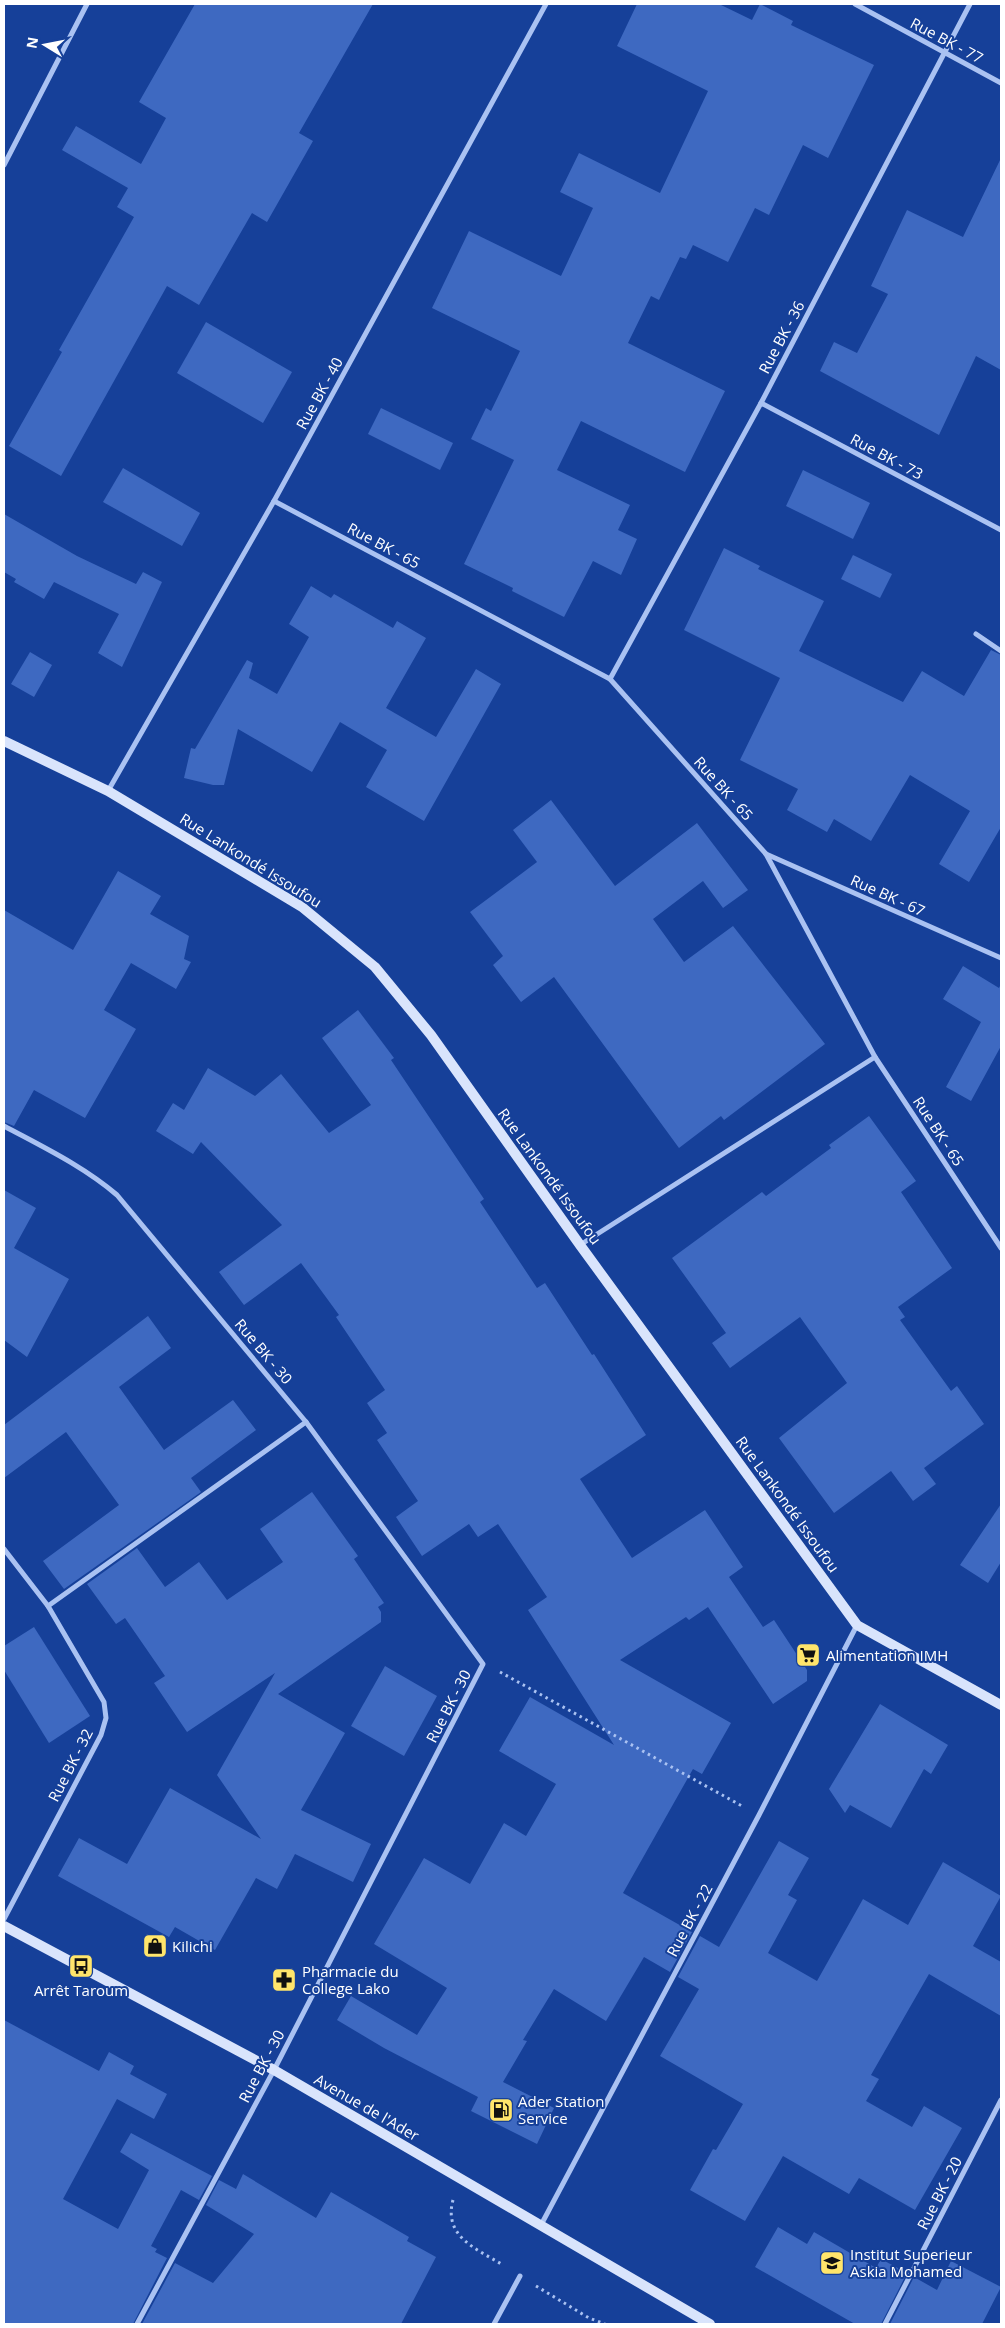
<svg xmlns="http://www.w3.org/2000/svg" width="1005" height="2328" font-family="'Open Sans',sans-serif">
	<rect width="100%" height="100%" fill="#164099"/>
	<!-- building -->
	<g fill="#3e69c1">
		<polygon points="195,4 373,4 299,133 313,141 267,222 252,213 199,305 167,286 61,476 9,446 62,352 59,350 134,217 117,207 128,188 62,150 76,126 141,164 166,118 139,102"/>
		<polygon points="637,4 719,4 752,20 760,4 793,21 791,25 874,65 828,158 803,145 769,215 755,208 728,262 693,245 686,259 680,257 659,300 651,296 628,343 725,391 685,472 581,421 557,470 630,505 618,530 637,539 621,575 593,561 564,617 512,591 513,588 464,564 514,460 471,439 486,408 491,411 520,351 432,308 469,231 561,276 593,208 560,192 579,153 660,193 708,91 617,46"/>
		<polygon points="1001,158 1001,370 976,356 939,435 820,371 834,342 857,353 888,294 871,286 907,210 963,237"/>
		<polygon points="206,322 292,372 263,423 177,373"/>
		<polygon points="381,408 453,443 440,470 368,434"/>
		<polygon points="123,468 200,513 182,546 103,502"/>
		<polygon points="803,470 870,503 853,539 786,506"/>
		<polygon points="4,514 77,556 136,584 143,572 162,582 122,667 98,653 119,614 54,582 44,599 14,582 16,579 4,572"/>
		<polygon points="724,548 760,566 758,569 824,601 799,651 903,702 922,671 964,696 991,650 1001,655 1001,827 969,882 939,864 970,811 910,775 871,841 834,819 827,832 787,810 798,789 740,760 780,678 684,630"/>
		<polygon points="853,555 892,574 880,598 841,579"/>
		<polygon points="311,586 331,598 334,594 393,628 397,621 426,638 386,708 436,737 476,669 501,684 424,821 366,787 387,750 340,722 312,772 238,729 224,785 213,785 184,778 191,748 195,749 247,660 253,663 249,678 277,694 309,637 289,624"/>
		<polygon points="30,652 52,665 34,697 11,684"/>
		<polygon points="551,800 615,886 697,823 748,890 723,908 703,881 653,919 684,962 733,926 825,1044 724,1120 721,1116 679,1148 554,977 521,1002 493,965 503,956 470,912 537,862 513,830"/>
		<polygon points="118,871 161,896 150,914 189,936 184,959 191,962 176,989 131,963 104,1010 136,1029 85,1118 34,1090 14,1126 4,1122 4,910 73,950"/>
		<polygon points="963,966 999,988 1001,984 1001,1046 971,1101 946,1087 981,1022 943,999"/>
		<polygon points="358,1010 394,1058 391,1060 484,1199 480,1202 537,1288 545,1283 592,1355 594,1354 646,1435 580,1479 632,1558 705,1510 743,1567 729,1577 763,1627 774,1620 807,1670 807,1681 773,1704 708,1607 689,1620 686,1617 620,1660 731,1723 702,1774 693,1769 623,1893 692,1932 670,1972 644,1957 606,2021 554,1989 523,2040 527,2041 503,2082 554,2108 537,2144 471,2111 478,2097 384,2048 337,2020 351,1996 417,2035 447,1988 374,1944 424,1858 470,1884 504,1823 526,1836 556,1784 499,1751 530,1697 614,1745 528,1610 547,1597 498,1524 478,1537 469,1524 422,1556 396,1517 418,1501 377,1440 387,1433 367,1403 385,1390 336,1317 339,1315 301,1263 244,1305 219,1272 282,1225 201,1142 193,1154 156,1131 173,1103 184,1110 208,1068 255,1096 281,1074 329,1133 371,1105 322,1038"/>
		<polygon points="869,1116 916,1181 901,1192 952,1268 898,1307 905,1317 900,1320 951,1391 957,1386 984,1424 924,1468 936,1484 913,1501 891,1471 834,1513 779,1438 847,1383 800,1317 730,1368 712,1343 726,1333 672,1258 762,1192 766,1196 831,1148 829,1145"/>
		<polygon points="4,1190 36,1208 14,1248 69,1279 27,1357 4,1340"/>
		<polygon points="148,1316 171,1348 119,1387 164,1450 233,1400 256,1430 191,1478 201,1492 64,1589 43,1561 119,1505 66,1432 4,1478 4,1425"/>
		<polygon points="312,1492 358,1556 354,1559 384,1603 378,1607 381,1612 381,1622 278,1694 345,1733 301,1810 371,1844 353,1882 295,1854 277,1889 256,1878 215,1950 175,1927 169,1937 58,1876 79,1838 127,1864 170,1788 261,1839 217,1775 275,1673 187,1732 154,1683 165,1676 125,1618 116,1624 87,1584 137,1548 165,1587 199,1562 227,1600 283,1562 260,1529"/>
		<polygon points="1001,1504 1001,1562 988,1583 960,1565"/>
		<polygon points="34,1627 90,1716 49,1743 4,1670 4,1646"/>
		<polygon points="385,1666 437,1696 404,1756 351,1726"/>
		<polygon points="880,1704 948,1745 931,1774 924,1769 891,1828 850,1805 845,1813 829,1789"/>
		<polygon points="779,1841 809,1858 788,1895 797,1900 768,1953 817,1981 863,1899 908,1925 943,1862 1001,1896 973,1946 1001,1962 1001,2016 929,1974 871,2075 879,2079 866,2101 912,2127 924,2106 962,2128 915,2210 859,2178 849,2194 783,2156 745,2221 690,2190 713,2149 716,2150 743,2104 660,2056 699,1989 678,1977 700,1936 719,1947"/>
		<polygon points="4,2020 99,2071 109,2052 134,2066 130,2074 167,2094 154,2119 117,2099 63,2199 118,2229 149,2170 120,2152 131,2133 212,2176 199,2200 181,2190 151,2246 157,2249 155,2252 167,2258 133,2324 4,2324"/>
		<polygon points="243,2174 316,2218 331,2192 409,2237 407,2241 436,2257 401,2324 142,2324 175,2263 213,2283 254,2234 206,2205 219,2180 236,2189"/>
		<polygon points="778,2227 807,2244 814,2232 876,2268 881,2259 907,2273 881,2324 855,2324 755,2267"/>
		<polygon points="951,2261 1001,2287 982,2324 890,2324 914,2277 937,2290"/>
	</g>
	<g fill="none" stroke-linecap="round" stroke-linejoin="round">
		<!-- path -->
		<g stroke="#aac2f2" stroke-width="3" stroke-dasharray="2.5 4" stroke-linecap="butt">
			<polyline points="500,1672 742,1806"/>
			<path d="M453,2200c-10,37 24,49 50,65"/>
			<polyline points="536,2286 589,2318 605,2324"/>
		</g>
		<!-- street -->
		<g stroke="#aac2f2" stroke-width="5">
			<polyline points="855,4 1001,83"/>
			<polyline points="4,165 87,4"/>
			<polyline points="761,403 1001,530"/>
			<polyline points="274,501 610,679 766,854 875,1057 1001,1248"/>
			<polyline points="976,634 1001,651"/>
			<polyline points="610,679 761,403 970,4"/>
			<polyline points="108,791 274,501 546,4"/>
			<polyline points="766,854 1001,958"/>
			<path d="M4,1126c39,21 79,40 113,69l189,227 177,242 -209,406 -137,254"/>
			<polyline points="580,1245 875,1057"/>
			<polyline points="4,1549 48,1606 104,1702 106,1718 101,1735 4,1919"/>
			<polyline points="48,1606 306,1422"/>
			<polyline points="541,2225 759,1815 857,1625"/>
			<polyline points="494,2324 520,2276"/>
			<polyline points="885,2324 1001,2100"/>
		</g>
		<!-- secondary -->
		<g stroke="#d9e4fc" stroke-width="10">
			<polyline points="4,741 108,791 302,907 375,967 431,1035 580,1245 857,1625 1001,1705"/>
			<polyline points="4,1926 274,2070 710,2324"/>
		</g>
	</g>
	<!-- icons -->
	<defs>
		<symbol id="supermarket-square" viewBox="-11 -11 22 22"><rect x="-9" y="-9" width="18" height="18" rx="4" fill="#ffe56b" stroke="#164099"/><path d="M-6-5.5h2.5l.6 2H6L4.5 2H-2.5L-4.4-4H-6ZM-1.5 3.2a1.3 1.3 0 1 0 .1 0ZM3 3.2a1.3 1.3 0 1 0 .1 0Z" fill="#111"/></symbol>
		<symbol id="shop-square" viewBox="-11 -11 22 22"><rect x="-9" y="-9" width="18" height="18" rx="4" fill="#ffe56b" stroke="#164099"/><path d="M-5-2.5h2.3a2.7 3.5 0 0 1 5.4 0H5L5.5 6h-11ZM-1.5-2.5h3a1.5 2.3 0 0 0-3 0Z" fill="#111"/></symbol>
		<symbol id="bus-square" viewBox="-11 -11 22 22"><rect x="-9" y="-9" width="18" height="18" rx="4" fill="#ffe56b" stroke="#164099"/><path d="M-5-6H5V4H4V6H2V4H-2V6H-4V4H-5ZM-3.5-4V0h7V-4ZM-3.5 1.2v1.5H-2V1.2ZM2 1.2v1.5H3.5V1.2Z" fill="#111"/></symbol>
		<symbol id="pharmacy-square" viewBox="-11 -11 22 22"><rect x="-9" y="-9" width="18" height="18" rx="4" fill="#ffe56b" stroke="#164099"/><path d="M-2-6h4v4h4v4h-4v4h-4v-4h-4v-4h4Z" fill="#111"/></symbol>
		<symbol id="fuel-square" viewBox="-11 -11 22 22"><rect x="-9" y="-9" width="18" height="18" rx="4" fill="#ffe56b" stroke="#164099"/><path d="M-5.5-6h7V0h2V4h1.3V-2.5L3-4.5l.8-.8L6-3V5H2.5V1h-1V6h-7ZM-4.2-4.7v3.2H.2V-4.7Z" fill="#111"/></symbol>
		<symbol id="university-square" viewBox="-11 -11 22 22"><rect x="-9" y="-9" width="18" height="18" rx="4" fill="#ffe56b" stroke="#164099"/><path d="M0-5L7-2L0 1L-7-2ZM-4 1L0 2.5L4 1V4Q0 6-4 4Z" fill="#111"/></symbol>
	</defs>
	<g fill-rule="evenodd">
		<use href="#supermarket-square" x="794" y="1641" width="28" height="28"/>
		<use href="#shop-square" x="141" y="1932" width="28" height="28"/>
		<use href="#bus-square" x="67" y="1952" width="28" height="28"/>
		<use href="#pharmacy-square" x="270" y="1966" width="28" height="28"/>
		<use href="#fuel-square" x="487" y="2096" width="28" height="28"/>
		<use href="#university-square" x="818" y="2249" width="28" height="28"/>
	</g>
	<g text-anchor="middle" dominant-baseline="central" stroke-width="4" stroke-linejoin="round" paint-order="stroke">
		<!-- street labels -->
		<g font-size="15" fill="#fff" stroke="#164099">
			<text transform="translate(947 40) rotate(28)">Rue BK - 77</text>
			<text transform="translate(781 337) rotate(-62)">Rue BK - 36</text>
			<text transform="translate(319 393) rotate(-61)">Rue BK - 40</text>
			<text transform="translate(887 456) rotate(28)">Rue BK - 73</text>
			<text transform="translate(384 545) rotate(28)">Rue BK - 65</text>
			<text transform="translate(724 788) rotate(48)">Rue BK - 65</text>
			<text transform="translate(251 860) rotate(32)">Rue Lankondé Issoufou</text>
			<text transform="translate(888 895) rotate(24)">Rue BK - 67</text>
			<text transform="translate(939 1131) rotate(57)">Rue BK - 65</text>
			<text transform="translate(550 1176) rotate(54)">Rue Lankondé Issoufou</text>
			<text transform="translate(264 1351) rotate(50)">Rue BK - 30</text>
			<text transform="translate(788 1504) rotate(54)">Rue Lankondé Issoufou</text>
			<text transform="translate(448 1706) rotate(-63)">Rue BK - 30</text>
			<text transform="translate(70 1765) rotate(-63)">Rue BK - 32</text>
			<text transform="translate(689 1920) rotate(-62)">Rue BK - 22</text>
			<text transform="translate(261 2066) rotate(-62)">Rue BK - 30</text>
			<text transform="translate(367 2107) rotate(30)">Avenue de l'Ader</text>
			<text transform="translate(939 2193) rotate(-63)">Rue BK - 20</text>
		</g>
		<!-- poi labels -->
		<g font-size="15" fill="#fff" stroke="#164099" text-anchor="start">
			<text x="826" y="1655">Alimentation IMH</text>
			<text x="172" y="1946">Kilichi</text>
			<text x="302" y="1971">Pharmacie du<tspan x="302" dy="17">College Lako</tspan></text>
			<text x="81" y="1990" text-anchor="middle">Arrêt Taroum</text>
			<text x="518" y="2101">Ader Station<tspan x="518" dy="17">Service</tspan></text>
			<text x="850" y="2254">Institut Superieur<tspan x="850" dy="17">Askia Mohamed</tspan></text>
		</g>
	</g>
	<!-- border -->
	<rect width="1005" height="2328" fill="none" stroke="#ffffff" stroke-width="10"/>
	<!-- north arrow -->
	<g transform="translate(45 45) rotate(280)" stroke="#164099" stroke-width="4" paint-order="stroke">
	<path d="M0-4L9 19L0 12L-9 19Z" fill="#ffffff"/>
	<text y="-8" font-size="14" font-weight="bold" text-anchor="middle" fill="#ffffff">N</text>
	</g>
</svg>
